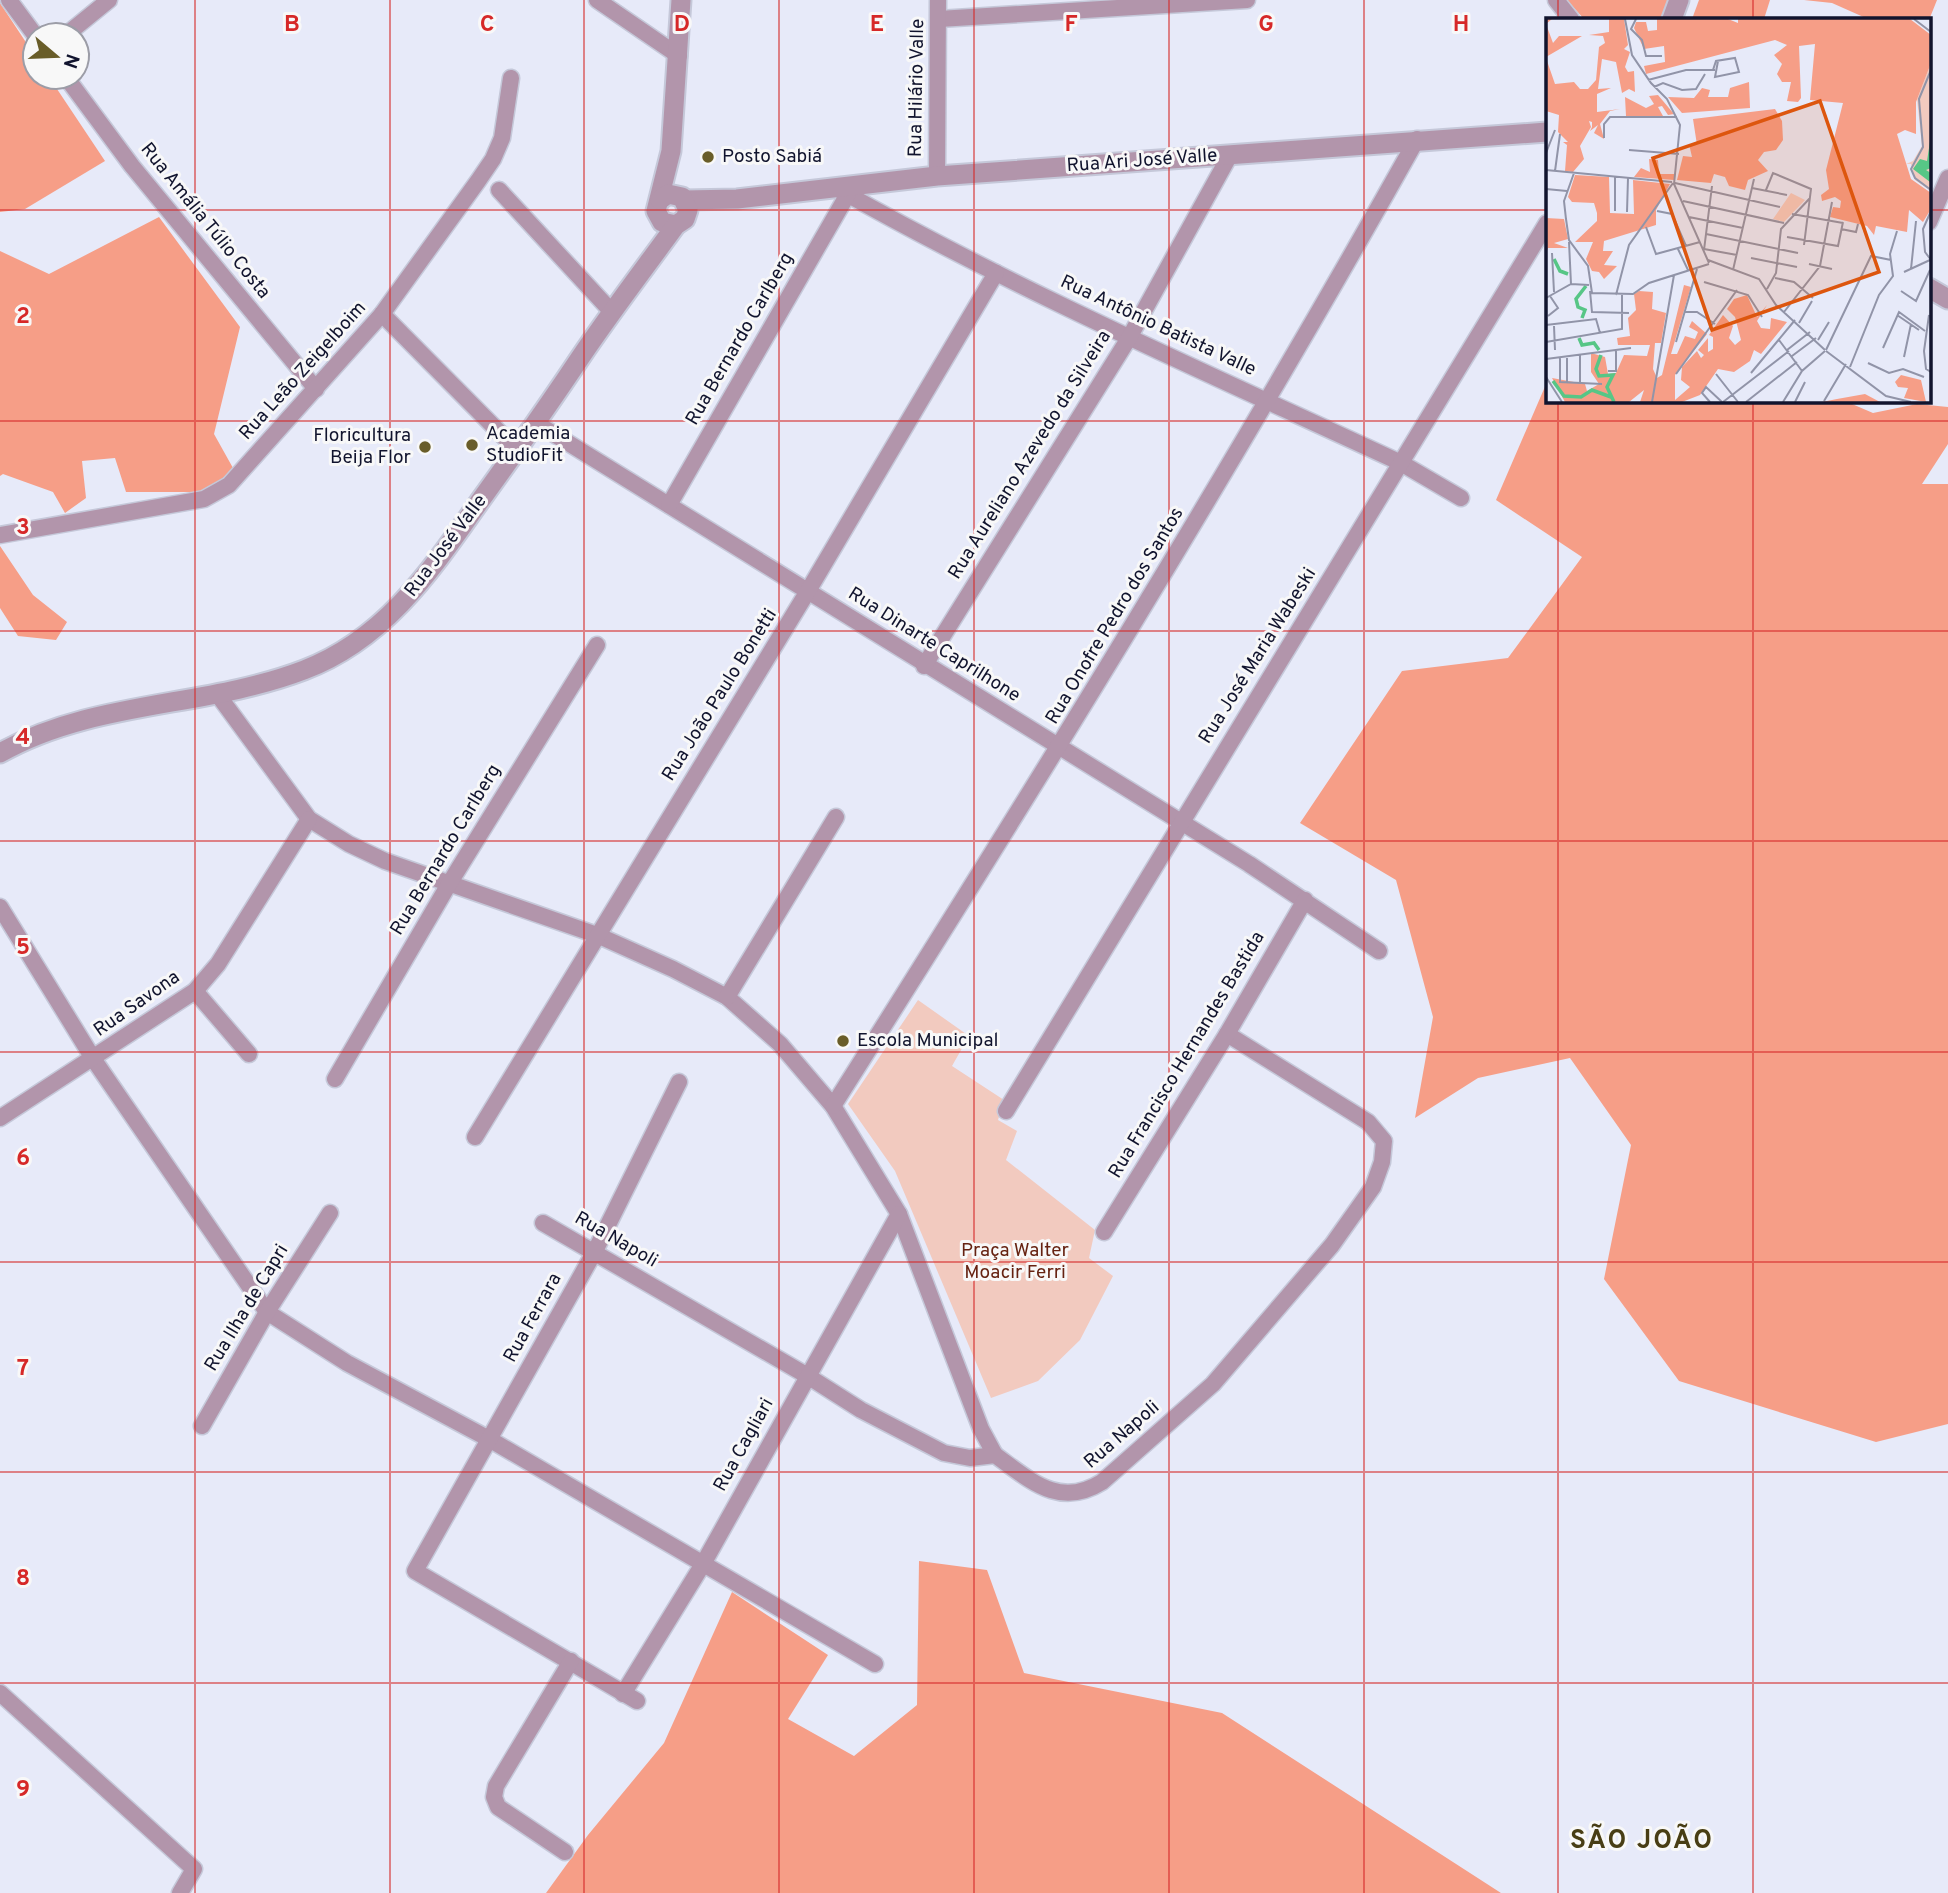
<svg xmlns="http://www.w3.org/2000/svg" width="1948" height="1893" font-family="Overpass,sans-serif">
	<rect width="100%" height="100%" fill="#e7eaf9"/>
	<!-- green -->
	<polygon fill="#f2cabf" points="918,1000 969,1036 952,1066 1004,1100 998,1120 1017,1131 1006,1160 1095,1230 1089,1258 1113,1276 1080,1340 1038,1381 991,1398 895,1171 848,1104"/>
	<!-- forest -->
	<g fill="#f69e87">
		<polygon points="1567,0 1671,0 1663,19 1584,19"/>
		<polygon points="1699,0 1770,0 1764,19 1692,19"/>
		<polygon points="1804,0 1937,0 1929,20 1868,19 1832,3"/>
		<polygon points="0,3 35,56 35,77 49,77 105,161 25,209 0,212"/>
		<polygon points="159,217 240,327 214,434 233,468 209,492 126,492 115,458 82,461 86,498 65,513 53,492 3,474 0,476 0,251 49,274"/>
		<polygon points="1547,382 1547,401 1845,401 1873,413 1917,404 1948,407 1948,444 1922,484 1948,484 1948,1424 1876,1442 1679,1381 1604,1279 1631,1145 1570,1058 1478,1078 1415,1118 1433,1017 1396,880 1300,823 1402,671 1508,658 1582,557 1496,500"/>
		<polygon points="0,546 33,595 67,622 56,640 18,636 0,608"/>
		<polygon points="919,1561 987,1570 1024,1673 1222,1713 1501,1893 546,1893 588,1835 664,1743 732,1592 828,1655 788,1719 854,1756 917,1705"/>
	</g>
	<g fill="none" stroke-linecap="round" stroke-linejoin="round">
		<defs>
			<g id="minor">
				<polyline points="9,0 35,35"/>
				<polyline points="597,0 679,56"/>
				<polyline points="1556,0 1571,19"/>
				<polyline points="939,19 1247,0"/>
				<polyline points="66,35 109,0"/>
				<polyline points="66,77 132,166 316,389"/>
				<polyline points="937,176 938,0"/>
				<path d="M838,189c182,103 374,186 563,274l60,35"/>
				<polyline points="499,190 611,311"/>
				<polyline points="1929,222 1948,178"/>
				<polyline points="382,314 517,450"/>
				<polyline points="536,423 1249,864 1379,951"/>
				<polyline points="669,505 848,194"/>
				<polyline points="0,535 204,499 229,485 382,314 478,181 493,159 502,138 511,78"/>
				<polyline points="924,666 1129,338 1230,155"/>
				<polyline points="218,695 309,819 349,844 385,861 597,935 673,969 727,997 780,1044 833,1106 899,1214 981,1429 995,1455"/>
				<polyline points="0,907 94,1060 267,1312 347,1363 489,1439 875,1664"/>
				<polyline points="195,991 249,1054"/>
				<polyline points="727,997 836,817"/>
				<polyline points="335,1079 449,884 597,645"/>
				<path d="M833,1106c202,-319 400,-638 584,-967"/>
				<polyline points="1006,1111 1547,223"/>
				<polyline points="0,1118 195,991 218,964 309,819"/>
				<polyline points="475,1137 808,591 996,273"/>
				<path d="M543,1223l263,152 55,35 83,43 26,5 25,-3c35,25 64,54 107,27l111,-98 119,-139 41,-58 9,-25 2,-21 -16,-19 -141,-88"/>
				<polyline points="1104,1232 1227,1034 1305,900"/>
				<polyline points="202,1426 267,1312 330,1213"/>
				<polyline points="0,1693 194,1869 180,1893"/>
				<polyline points="623,1694 703,1564 899,1214"/>
				<polyline points="637,1701 415,1571 595,1251 679,1082"/>
				<polyline points="565,1852 498,1807 494,1797 496,1786 571,1661"/>
			</g>
			<g id="tertiary">
				<polyline points="1672,19 1679,0"/>
				<polyline points="685,200 737,199 937,176 1547,132"/>
				<polyline points="676,225 662,222 656,211 671,151 681,0"/>
				<polyline points="1929,288 1948,299"/>
				<path d="M0,753c94,-53 205,-45 304,-83 82,-31 128,-101 176,-169 34,-47 68,-95 100,-143 31,-46 64,-89 96,-133l9,-6 3,-9 -6,-13 -14,-3 -8,6"/>
			</g>
		</defs>
		<!-- minor casing -->
		<use href="#minor" stroke="#c5c8d9" stroke-width="19"/>
		<!-- tertiary casing -->
		<use href="#tertiary" stroke="#c5c8d9" stroke-width="23"/>
		<!-- minor -->
		<use href="#minor" stroke="#b295ab" stroke-width="16"/>
		<!-- tertiary -->
		<use href="#tertiary" stroke="#b295ab" stroke-width="19"/>
	</g>
	<!-- grid -->
	<path fill="none" stroke="#d62828" stroke-width="2" stroke-opacity="0.55" d="M195,0v1893M390,0v1893M584,0v1893M779,0v1893M974,0v1893M1169,0v1893M1364,0v1893M1558,0v19M1753,0v19M0,210h1547M1929,210h19M1558,401v1492M1753,401v1492M0,421h1948M0,631h1948M0,841h1948M0,1052h1948M0,1262h1948M0,1472h1948M0,1683h1948"/>
	<!-- markers -->
	<g fill="#695d29" stroke="#f8f8f8" stroke-width="2.5">
		<circle cx="708" cy="157" r="7"/>
		<circle cx="472" cy="445" r="7"/>
		<circle cx="425" cy="447" r="7"/>
		<circle cx="843" cy="1041" r="7"/>
	</g>
	<g text-anchor="middle" dominant-baseline="central" stroke-width="6" stroke-linejoin="round" paint-order="stroke">
		<!-- street labels -->
		<g font-size="19" fill="#11142e" stroke="#f8f8f8">
			<text transform="translate(917 88) rotate(-89)">Rua Hilário Valle</text>
			<text transform="translate(1142 161) rotate(-4)">Rua Ari José Valle</text>
			<text transform="translate(205 221) rotate(51)">Rua Amália Túlio Costa</text>
			<text transform="translate(1158 326) rotate(25)">Rua Antônio Batista Valle</text>
			<text transform="translate(740 339) rotate(-60)">Rua Bernardo Carlberg</text>
			<text transform="translate(303 371) rotate(-48)">Rua Leão Zeigelboim</text>
			<text transform="translate(1030 455) rotate(-58)">Rua Aureliano Azevedo da Silveira</text>
			<text transform="translate(446 546) rotate(-53)">Rua José Valle</text>
			<text transform="translate(1115 616) rotate(-59)">Rua Onofre Pedro dos Santos</text>
			<text transform="translate(934 645) rotate(32)">Rua Dinarte Caprilhone</text>
			<text transform="translate(1258 656) rotate(-58)">Rua José Maria Wabeski</text>
			<text transform="translate(720 695) rotate(-58)">Rua João Paulo Bonetti</text>
			<text transform="translate(446 850) rotate(-59)">Rua Bernardo Carlberg</text>
			<text transform="translate(137 1004) rotate(-35)">Rua Savona</text>
			<text transform="translate(1187 1055) rotate(-59)">Rua Francisco Hernandes Bastida</text>
			<text transform="translate(616 1240) rotate(30)">Rua Napoli</text>
			<text transform="translate(247 1308) rotate(-59)">Rua Ilha de Capri</text>
			<text transform="translate(533 1318) rotate(-61)">Rua Ferrara</text>
			<text transform="translate(1122 1435) rotate(-41)">Rua Napoli</text>
			<text transform="translate(744 1445) rotate(-61)">Rua Cagliari</text>
		</g>
		<!-- poi labels -->
		<g font-size="19" fill="#11142e" stroke="#f8f8f8" text-anchor="start">
			<text x="722" y="157">Posto Sabiá</text>
			<text x="486" y="434">Academia<tspan x="486" dy="22">StudioFit</tspan></text>
			<text x="411" y="436" text-anchor="end">Floricultura<tspan x="411" dy="22">Beija Flor</tspan></text>
			<text x="857" y="1041">Escola Municipal</text>
		</g>
		<!-- park labels -->
		<g font-size="19" fill="#621" stroke="#f8f8f8">
			<text x="1015" y="1251">Praça Walter<tspan x="1015" dy="22">Moacir Ferri</tspan></text>
		</g>
		<!-- district labels -->
		<g font-size="26" font-weight="bold" letter-spacing="2" fill="#483e15" stroke="#f8f8f8">
			<text x="1642" y="1841">SÃO JOÃO</text>
		</g>
	</g>
	<!-- overview -->
	<g transform="translate(1546 18)">
		<rect width="385" height="385" fill="#e7eaf9"/>
		<path d="M385,45v128l-16,-11 -4,-16h-5l7,-3 9,-15 -5,-47zM245,175l14,7 -21,22 -11,-3z" fill="#f2cabf"/>
		<path d="M0,1h6l-6,5 7,19 6,-7h23l-36,21zM63,1h15l4,26 -4,4 6,3 -5,15 3,5 6,-1 1,21 -6,-3 -7,4 -6,-31 -14,-3 -4,30 13,-1 -14,6v18l23,-3 -10,2 -10,13 4,15 -10,-6 4,-8 -8,6 2,-4v-5l-3,-1 2,6 -11,19 4,13 -11,13 -8,-1 2,-26 -4,-3h5l-10,-10 1,-17 -13,-4v-53l9,26 19,-2 6,7h8l8,-9 3,-33 6,-4 -2,-7 -14,-1 20,-3zM111,1h71l10,4v-4h172l21,16v28l-15,39v32l-11,-4 -8,4 14,45 20,14v16l-8,13 -14,-12 -2,22 -31,-6 -2,9 -7,-9 -37,-9 3,-10 7,1 1,-7 -6,-4 -13,4 -1,-6 8,-6 -3,-19 17,-67 -33,-3 5,-56 -16,2 2,52 -3,4 -11,-1 4,-19h-9l-5,-8 5,-10 -8,-9 13,-10 -12,-5 -129,34 -2,-8 21,-4 -1,-16 -20,3 -10,-21 2,-6h10l2,9 9,-1zM203,64l1,26 -68,5 -14,-16 26,1 8,-10 8,2 -2,7h20l2,-9zM112,77l16,19 -6,1 -6,-9 -4,1 5,9h-37l-1,-19 21,11 8,-4 -5,-8zM229,91l7,12 1,19 -7,10 -12,2 -6,8 10,11 -20,9 -3,10 -16,-4 -4,-9 -11,-3 -3,9 -34,-3 6,-24 9,1 -3,-13 8,1 -4,-26zM103,141l9,1 1,14h16l-1,6 -40,-3 7,-9 9,4zM29,157l34,2 1,36 24,1 -1,-34 37,4 -14,26v15l-52,16 -1,10h10l-9,14 13,1 -13,13 -5,-7 -7,-1 -6,-12 7,-17h-18l22,-21v-8l-3,-10 -22,-1 -4,-5zM0,200l18,1 4,20 -14,4 14,5h-20l-2,5zM138,267l7,2 -20,67h6l8,-18 10,3 3,-7 -9,-5 3,-6 15,13 -32,41v25l15,-13 -9,-7 1,-13 15,-16 4,7 3,-3 -6,-5 10,-12v14l5,-3v-12l-4,-2 14,-20 10,11 -4,12 6,7 6,-5 -6,-23 -8,-8 7,-10 13,-4 10,22 10,-12 -10,16 4,7 9,1 1,-11 16,4 -26,32 -7,-4 -4,11 -16,11 -16,-3 -18,26 -18,7h-42l4,-12 -15,12h-64l-13,-24 33,6 2,7 12,-7 -8,-12v-19l14,4 3,17 8,-1 8,-18 23,1 3,-11h-32l-1,-7 13,-2 -2,-18 8,-8 -2,-16 5,-3 14,1 -1,17 14,4 -5,30h-6l-2,26 4,9 5,-3zM355,357l20,5 5,22 -22,-4 4,-10 -10,-1 -3,-5zM319,376l15,8h-58l15,-3z" fill="#f69e87"/>
		<path d="M385,117v33l-5,2 5,3 -1,9 -17,-13 7,-10 7,2z" fill="#57c686"/>
		<path fill="none" stroke="#57c686" stroke-width="3.5" d="M8,241l6,12 8,3M36,300l3,-8 -7,-3 -2,-8 10,-13M33,320l3,7 12,-2 5,7M55,337l-5,14 3,7 14,-1 -6,12 7,15M7,363l11,15 17,1 11,-7 19,7"/>
		<path fill="none" stroke="#9194a8" stroke-width="2" d="M79,1l7,36 19,28 16,16 13,26 -6,59 35,79M90,1l-5,10 11,11 4,16h16M368,1l17,13M167,52l3,-9 19,-3 4,14 -24,5 3,-16M385,52l-12,29 4,48 -12,22 4,9 16,12M102,62l38,-10h29M108,69l9,-4 19,7 14,-1 9,-15M58,120v-14l6,-7h67M83,132l50,4M0,135l9,-23M0,152l126,12M9,153l5,-37M28,155l-10,28 2,18 3,21 19,26 4,27 41,1 16,-11 60,-19M69,159v34M129,165l105,24M206,170l35,7M0,171l21,2M220,172l7,-17 38,16 -7,56M137,183l101,22M111,193l15,3 14,32M385,193l-8,18 2,23 6,8M81,194l1,-34M246,196l51,9M143,199l54,11M100,209l10,27 44,-12M295,211l15,3 2,-8M160,216l92,19M241,219l51,9 5,-24M23,224l2,42M132,231l10,21M158,231l33,6M158,232l8,-64M6,235l2,39M205,240l46,9M162,242l51,19 17,26 49,45M263,246l23,5M365,251l5,-48M187,252l21,-91M358,254l26,-12M229,260l19,4 19,16M158,264l44,13 14,22M221,271l9,-16 5,-44 29,-31M44,273l2,21 37,1M355,273l15,10 14,-31M70,277l13,-50 44,-62M0,280l25,-14 18,1M139,294h12l18,12M238,294l36,-46 12,-64M351,297l22,15M383,297l-5,36 2,18 5,3M2,298l10,-8 -8,-12M253,305l13,-22M0,307l50,-6 4,14M8,308l1,24M233,322l23,31M272,322l11,-18M0,324l76,-13v-34M130,324l21,-73M337,330l16,-36 26,19M241,332l23,-18M280,332l45,-94 20,4M280,333l60,45 25,6M34,337v28M246,338l24,-18M358,339l7,-33M14,340v24l42,2M0,341l85,-11M322,345l21,10 14,-4 21,8M304,349l29,-72 14,-19 -3,-22 7,-23M62,353h8v-20M205,355l44,-53M130,356l61,-84M170,356l22,28M0,359l16,25M21,365v-25M278,383l22,-37M106,384l22,-127M164,384l-8,-9 4,-6 16,15M177,384l66,-51M200,384l51,-40M237,384l19,-31 23,-20M249,384l10,-20"/>
		<path fill="#dd560e" fill-opacity="0.15" stroke="#dd560e" stroke-width="3.5" d="M274,83l59,171 -167,58 -59,-172z"/>
		<rect width="385" height="385" fill="none" stroke="#11142e" stroke-width="3.5"/>
	</g>
	<g font-size="23" text-anchor="middle" font-weight="bold" fill="#d62828" stroke="#f8f8f8" stroke-width="6" stroke-linejoin="round" paint-order="stroke">
		<text x="292" y="31">B</text>
		<text x="487" y="31">C</text>
		<text x="682" y="31">D</text>
		<text x="877" y="31">E</text>
		<text x="1071" y="31">F</text>
		<text x="1266" y="31">G</text>
		<text x="1461" y="31">H</text>
		<text x="23" y="323">2</text>
		<text x="23" y="534">3</text>
		<text x="23" y="744">4</text>
		<text x="23" y="954">5</text>
		<text x="23" y="1165">6</text>
		<text x="23" y="1375">7</text>
		<text x="23" y="1585">8</text>
		<text x="23" y="1796">9</text>
	</g>
	<!-- north arrow -->
	<g transform="translate(56 56) rotate(109)"><circle r="33" fill="#f8f8f8" stroke="#9c9da7" stroke-width="2"/>
	<path d="M0-5L12 26L0 18L-12 26Z" fill="#695d29"/>
	<text y="-10" font-size="19" font-weight="bold" text-anchor="middle" fill="#11142e">N</text>
	</g>
</svg>
